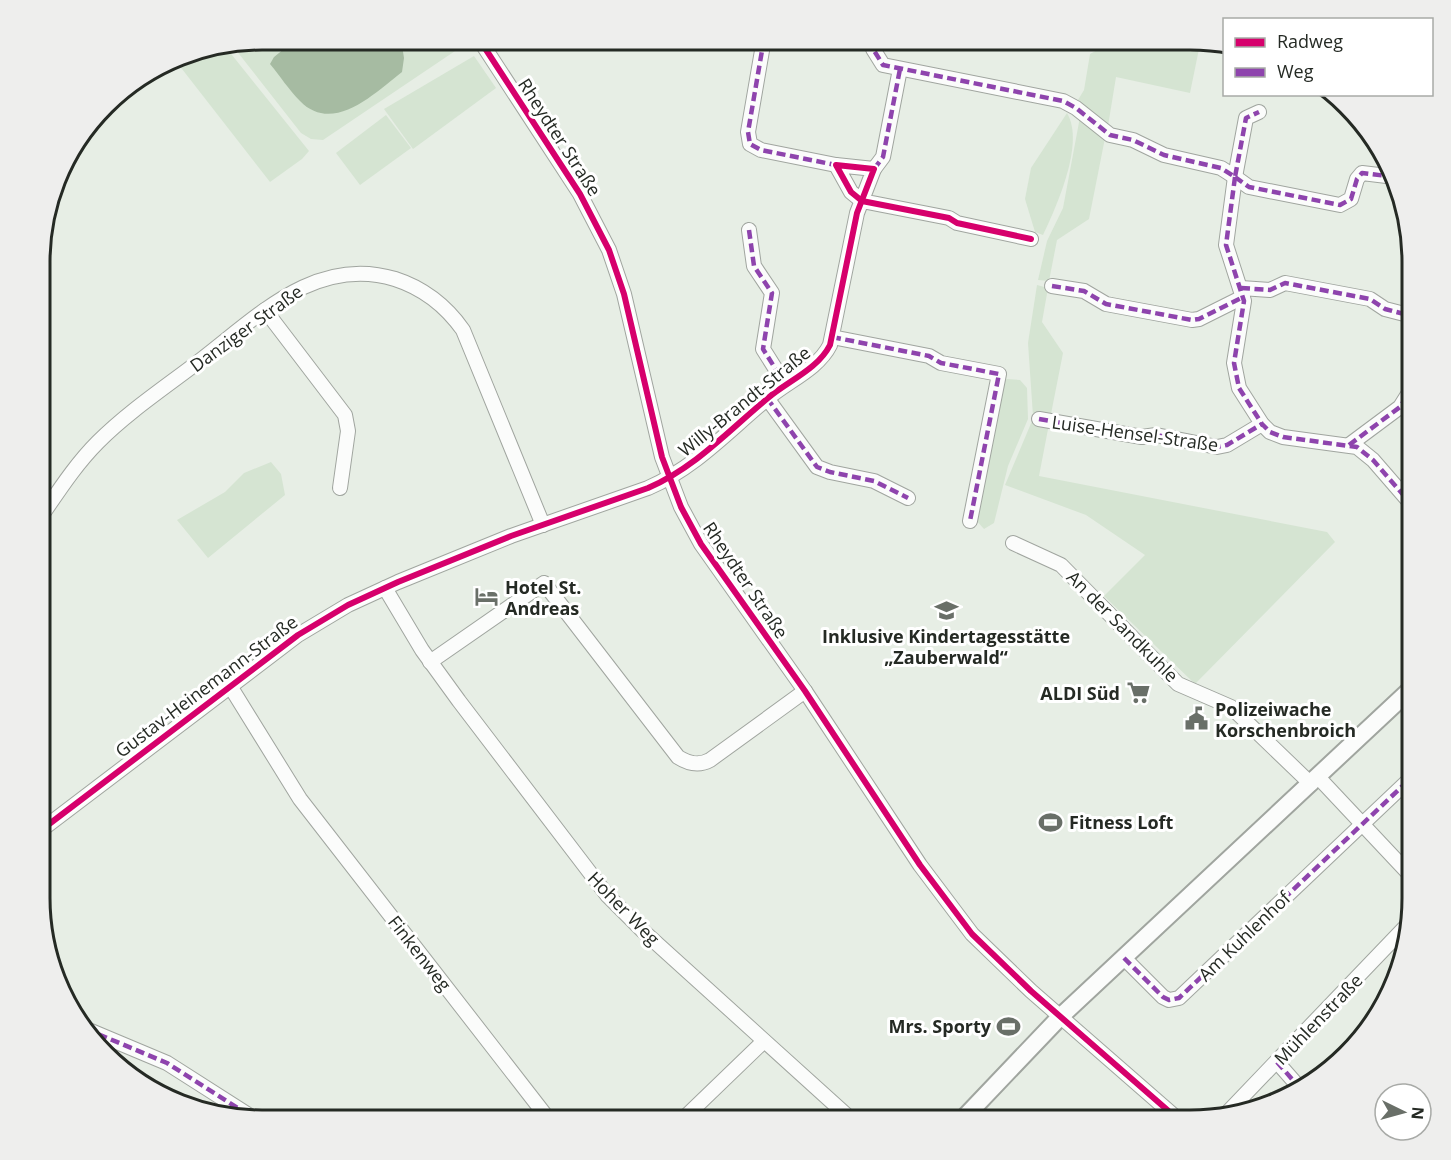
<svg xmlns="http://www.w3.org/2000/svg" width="1451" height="1160" font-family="'Open Sans',sans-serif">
	<rect width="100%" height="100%" fill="#e7eee5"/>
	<!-- green -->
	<g fill="#d5e4d2">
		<polygon points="262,39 296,39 274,57 401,39 456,39 461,47 323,140 311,139 301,133 232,45"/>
		<polygon points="1111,39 1201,39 1190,93 1116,77 1108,126 1078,100 1084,90 1090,54 1108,44"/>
		<polygon points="224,45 309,151 302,159 270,182 175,60 190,51"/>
		<polygon points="474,56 496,88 413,149 384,109"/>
		<path d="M1067,113c18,30 -10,92 -24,122l-8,-3 -10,-33 6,-31z"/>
		<polygon points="386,115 411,148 360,185 336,153"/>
		<polygon points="1080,117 1105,138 1089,219 1057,240 1049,281 1038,280 1047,241 1063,208"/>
		<polygon points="1037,285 1048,288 1042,322 1063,353 1050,419 1033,416 1028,343"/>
		<polygon points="1007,379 1020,380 1027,388 1028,419 1008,466 994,523 984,529 975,519 1002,382"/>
		<polygon points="1032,421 1049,424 1039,476 1327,532 1335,542 1195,684 1104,596 1145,555 1086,515 1005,485"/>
		<polygon points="271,462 281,474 285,495 208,558 177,520 225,492 244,473"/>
	</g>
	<!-- water -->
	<path fill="#a6bba2" d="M296,39h105l3,19 -2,14c-27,21 -69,63 -102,29 -11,-11 -20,-25 -30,-37l4,-7z"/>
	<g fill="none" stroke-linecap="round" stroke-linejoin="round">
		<defs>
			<g id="minor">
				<polyline points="479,39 580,194 609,250 624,294 662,457 681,507 701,544 805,691 920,865 972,934 1031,991 1180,1121"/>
				<polyline points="764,39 748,132 750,144 761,150 836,165"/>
				<polyline points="875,39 873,49 883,65 1063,101 1076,108 1110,135 1133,140 1164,155 1221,168 1235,177 1246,118 1259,112"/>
				<polyline points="874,169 883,157 900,69"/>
				<polyline points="1235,177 1226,245 1244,301 1234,363 1239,388 1262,424 1270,432 1283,437 1357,447 1373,460 1412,505"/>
				<polyline points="1235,177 1249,187 1340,205 1351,199 1357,179 1362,173 1395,177"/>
				<polyline points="749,230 754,266 772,293 763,349 785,384"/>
				<polyline points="1052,286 1084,291 1106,304 1192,320 1199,319 1243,297"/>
				<polyline points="1241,288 1270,290 1285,283 1370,299 1385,309 1412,316"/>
				<polyline points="265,310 345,415 348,431 340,488"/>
				<polyline points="832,337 929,356 941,363 999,374 970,521"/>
				<polyline points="767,398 817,467 830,472 874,481 908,498"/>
				<polyline points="1039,419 1142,437 1156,435 1217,447 1227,445 1262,424"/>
				<polyline points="1349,445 1400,407 1412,388"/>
				<path d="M40,518c18,-26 35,-53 58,-76 31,-31 69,-56 104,-83 56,-43 115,-104 193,-80 28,9 51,27 68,51l80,195"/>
				<polyline points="1013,543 1061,565 1178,684 1231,707 1311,784"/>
				<polyline points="385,588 422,650 459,701 607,895 643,931 853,1121"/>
				<path d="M430,662l114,-79 134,174c11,7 21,9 32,3l95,-69"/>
				<polyline points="230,686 300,799 550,1121"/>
				<polyline points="1318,777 1412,877"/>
				<path d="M40,831l258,-196 50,-30 50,-23 113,-46 137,-48c48,-21 80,-57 120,-90 20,-17 50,-29 62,-53l27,-132 17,-44 -38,-4 15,27 11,9 87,17 8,5 74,16"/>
				<polyline points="1124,958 1163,997 1169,1000 1179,998 1412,777"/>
				<polyline points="86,1029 167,1063 258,1121"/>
				<polyline points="1277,1062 1299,1087"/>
				<polyline points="1226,1114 1409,923"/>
				<polyline points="681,1121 764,1041"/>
			</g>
			<polyline id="major" points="961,1121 1060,1017 1412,688"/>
		</defs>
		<!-- minor casing -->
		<use href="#minor" stroke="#a0a59f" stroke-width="16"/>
		<!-- major casing -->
		<use href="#major" stroke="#a0a59f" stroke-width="20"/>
		<!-- minor -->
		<use href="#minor" stroke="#fbfcfb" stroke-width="14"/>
		<!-- major -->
		<use href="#major" stroke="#fbfcfb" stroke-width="16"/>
		<!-- quiet -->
		<g stroke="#8e44ad" stroke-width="4.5" stroke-dasharray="9 4.5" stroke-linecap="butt">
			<polyline points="764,39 748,132 750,144 761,150 836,165"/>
			<polyline points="875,39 873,49 883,65 1063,101 1076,108 1110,135 1133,140 1164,155 1221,168 1235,177 1246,118 1259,112"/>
			<polyline points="874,169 883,157 900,69"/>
			<polyline points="1235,177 1226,245 1244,301 1234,363 1239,388 1262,424 1270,432 1283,437 1357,447 1373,460 1412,505"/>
			<polyline points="1235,177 1249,187 1340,205 1351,199 1357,179 1362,173 1395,177"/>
			<polyline points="749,230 754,266 772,293 763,349 785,384"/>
			<polyline points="1052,286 1084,291 1106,304 1192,320 1199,319 1243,297"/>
			<polyline points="1241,288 1270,290 1285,283 1370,299 1385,309 1412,316"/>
			<polyline points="832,337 929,356 941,363 999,374 970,521"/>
			<polyline points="767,398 817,467 830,472 874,481 908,498"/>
			<polyline points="1039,419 1142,437 1156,435 1217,447 1227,445 1262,424"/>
			<polyline points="1349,445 1400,407 1412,388"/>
			<polyline points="1124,958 1163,997 1169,1000 1179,998 1412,777"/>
			<polyline points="86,1029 167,1063 258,1121"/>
			<polyline points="1277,1062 1299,1087"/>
		</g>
		<defs>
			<g id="cycleway">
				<polyline points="479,39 580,194 609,250 624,294 662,457 681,507 701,544 805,691 920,865 972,934 1031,991 1180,1121"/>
				<path d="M40,831l258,-196 50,-30 50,-23 113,-46 137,-48c48,-21 80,-57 120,-90 20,-17 50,-29 62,-53l27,-132 17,-44 -38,-4 15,27 11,9 87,17 8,5 74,16"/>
			</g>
		</defs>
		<!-- cycleway casing -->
		<use href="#cycleway" stroke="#fff" stroke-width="10"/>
		<!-- cycleway -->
		<use href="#cycleway" stroke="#d6006c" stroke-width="6"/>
	</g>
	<!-- icons -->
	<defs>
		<symbol id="hotel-bare" viewBox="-9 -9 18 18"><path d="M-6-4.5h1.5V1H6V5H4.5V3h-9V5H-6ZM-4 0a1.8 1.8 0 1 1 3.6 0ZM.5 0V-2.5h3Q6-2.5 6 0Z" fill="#696f68" stroke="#fff" stroke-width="2.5" paint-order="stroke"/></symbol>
		<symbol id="school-bare" viewBox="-9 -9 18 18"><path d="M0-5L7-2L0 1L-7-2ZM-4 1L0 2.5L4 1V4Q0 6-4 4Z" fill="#696f68" stroke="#fff" stroke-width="2.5" paint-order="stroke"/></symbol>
		<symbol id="supermarket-bare" viewBox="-9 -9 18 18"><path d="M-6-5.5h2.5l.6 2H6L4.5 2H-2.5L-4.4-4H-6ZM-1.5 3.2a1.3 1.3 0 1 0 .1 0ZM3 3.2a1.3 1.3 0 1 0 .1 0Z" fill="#696f68" stroke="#fff" stroke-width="2.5" paint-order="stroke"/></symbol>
		<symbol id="civic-bare" viewBox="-9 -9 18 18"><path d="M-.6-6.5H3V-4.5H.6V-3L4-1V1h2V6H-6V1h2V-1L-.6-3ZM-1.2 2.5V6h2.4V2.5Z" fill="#696f68" stroke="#fff" stroke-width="2.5" paint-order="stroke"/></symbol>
		<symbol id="stadium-bare" viewBox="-9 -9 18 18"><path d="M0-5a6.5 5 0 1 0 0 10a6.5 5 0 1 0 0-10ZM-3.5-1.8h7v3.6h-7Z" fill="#696f68" stroke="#fff" stroke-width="2.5" paint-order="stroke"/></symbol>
	</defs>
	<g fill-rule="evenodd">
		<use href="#hotel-bare" x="470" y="580" width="33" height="33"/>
		<use href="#school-bare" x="930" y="594" width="33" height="33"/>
		<use href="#supermarket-bare" x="1122" y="676" width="33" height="33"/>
		<use href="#civic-bare" x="1180" y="702" width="33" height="33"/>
		<use href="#stadium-bare" x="1034" y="806" width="33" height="33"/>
		<use href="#stadium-bare" x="992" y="1010" width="33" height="33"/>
	</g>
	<g text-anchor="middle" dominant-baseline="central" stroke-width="6" stroke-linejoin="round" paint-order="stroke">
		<!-- street labels -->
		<g font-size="18" fill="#252a24" stroke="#fff">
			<text transform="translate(560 137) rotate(57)">Rheydter Straße</text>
			<text transform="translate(246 328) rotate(-36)">Danziger Straße</text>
			<text transform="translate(744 401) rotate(-39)">Willy-Brandt-Straße</text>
			<text transform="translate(1135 433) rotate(8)">Luise-Hensel-Straße</text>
			<text transform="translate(746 580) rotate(56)">Rheydter Straße</text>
			<text transform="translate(1123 626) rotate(45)">An der Sandkuhle</text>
			<text transform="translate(206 686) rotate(-37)">Gustav-Heinemann-Straße</text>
			<text transform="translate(624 908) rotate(46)">Hoher Weg</text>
			<text transform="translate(1244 936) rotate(-44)">Am Kuhlenhof</text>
			<text transform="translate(420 953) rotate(52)">Finkenweg</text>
			<text transform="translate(1318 1019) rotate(-46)">Mühlenstraße</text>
		</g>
		<!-- poi labels -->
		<g font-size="18" font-weight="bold" fill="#252a24" stroke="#fff" text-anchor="start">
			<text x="505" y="587">Hotel St.<tspan x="505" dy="21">Andreas</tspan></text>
			<text x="946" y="636" text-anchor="middle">Inklusive Kindertagesstätte<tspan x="946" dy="21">„Zauberwald“</tspan></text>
			<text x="1120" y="693" text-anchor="end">ALDI Süd</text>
			<text x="1215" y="709">Polizeiwache<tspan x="1215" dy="21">Korschenbroich</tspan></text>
			<text x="1069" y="822">Fitness Loft</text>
			<text x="991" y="1026" text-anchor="end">Mrs. Sporty</text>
		</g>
	</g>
	<!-- crop -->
	<path d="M0 0H1451V1160H0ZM262 50H1190A212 212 0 0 1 1402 262V898A212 212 0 0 1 1190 1110H262A212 212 0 0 1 50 898V262A212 212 0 0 1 262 50Z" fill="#eeeeed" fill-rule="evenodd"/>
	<path fill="none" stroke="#252a24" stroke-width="3" d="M262 50H1190A212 212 0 0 1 1402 262V898A212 212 0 0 1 1190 1110H262A212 212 0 0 1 50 898V262A212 212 0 0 1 262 50Z"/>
	<!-- legend -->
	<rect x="1223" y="18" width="210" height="78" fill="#ffffff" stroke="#a8aaa7" stroke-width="1.5"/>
	<rect x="1235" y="38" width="30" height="9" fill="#d6006c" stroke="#a8aaa7" stroke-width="1.5"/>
	<text x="1277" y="48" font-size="18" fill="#252a24">Radweg</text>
	<rect x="1235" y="68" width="30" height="9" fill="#8e44ad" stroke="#a8aaa7" stroke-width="1.5"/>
	<text x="1277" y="78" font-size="18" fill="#252a24">Weg</text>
	<!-- north arrow -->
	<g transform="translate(1403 1112) rotate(95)"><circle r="28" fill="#ffffff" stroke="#a8aaa7" stroke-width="1.5"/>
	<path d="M0-4.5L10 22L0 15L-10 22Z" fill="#696f68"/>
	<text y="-9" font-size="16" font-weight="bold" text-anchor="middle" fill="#252a24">N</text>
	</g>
</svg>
